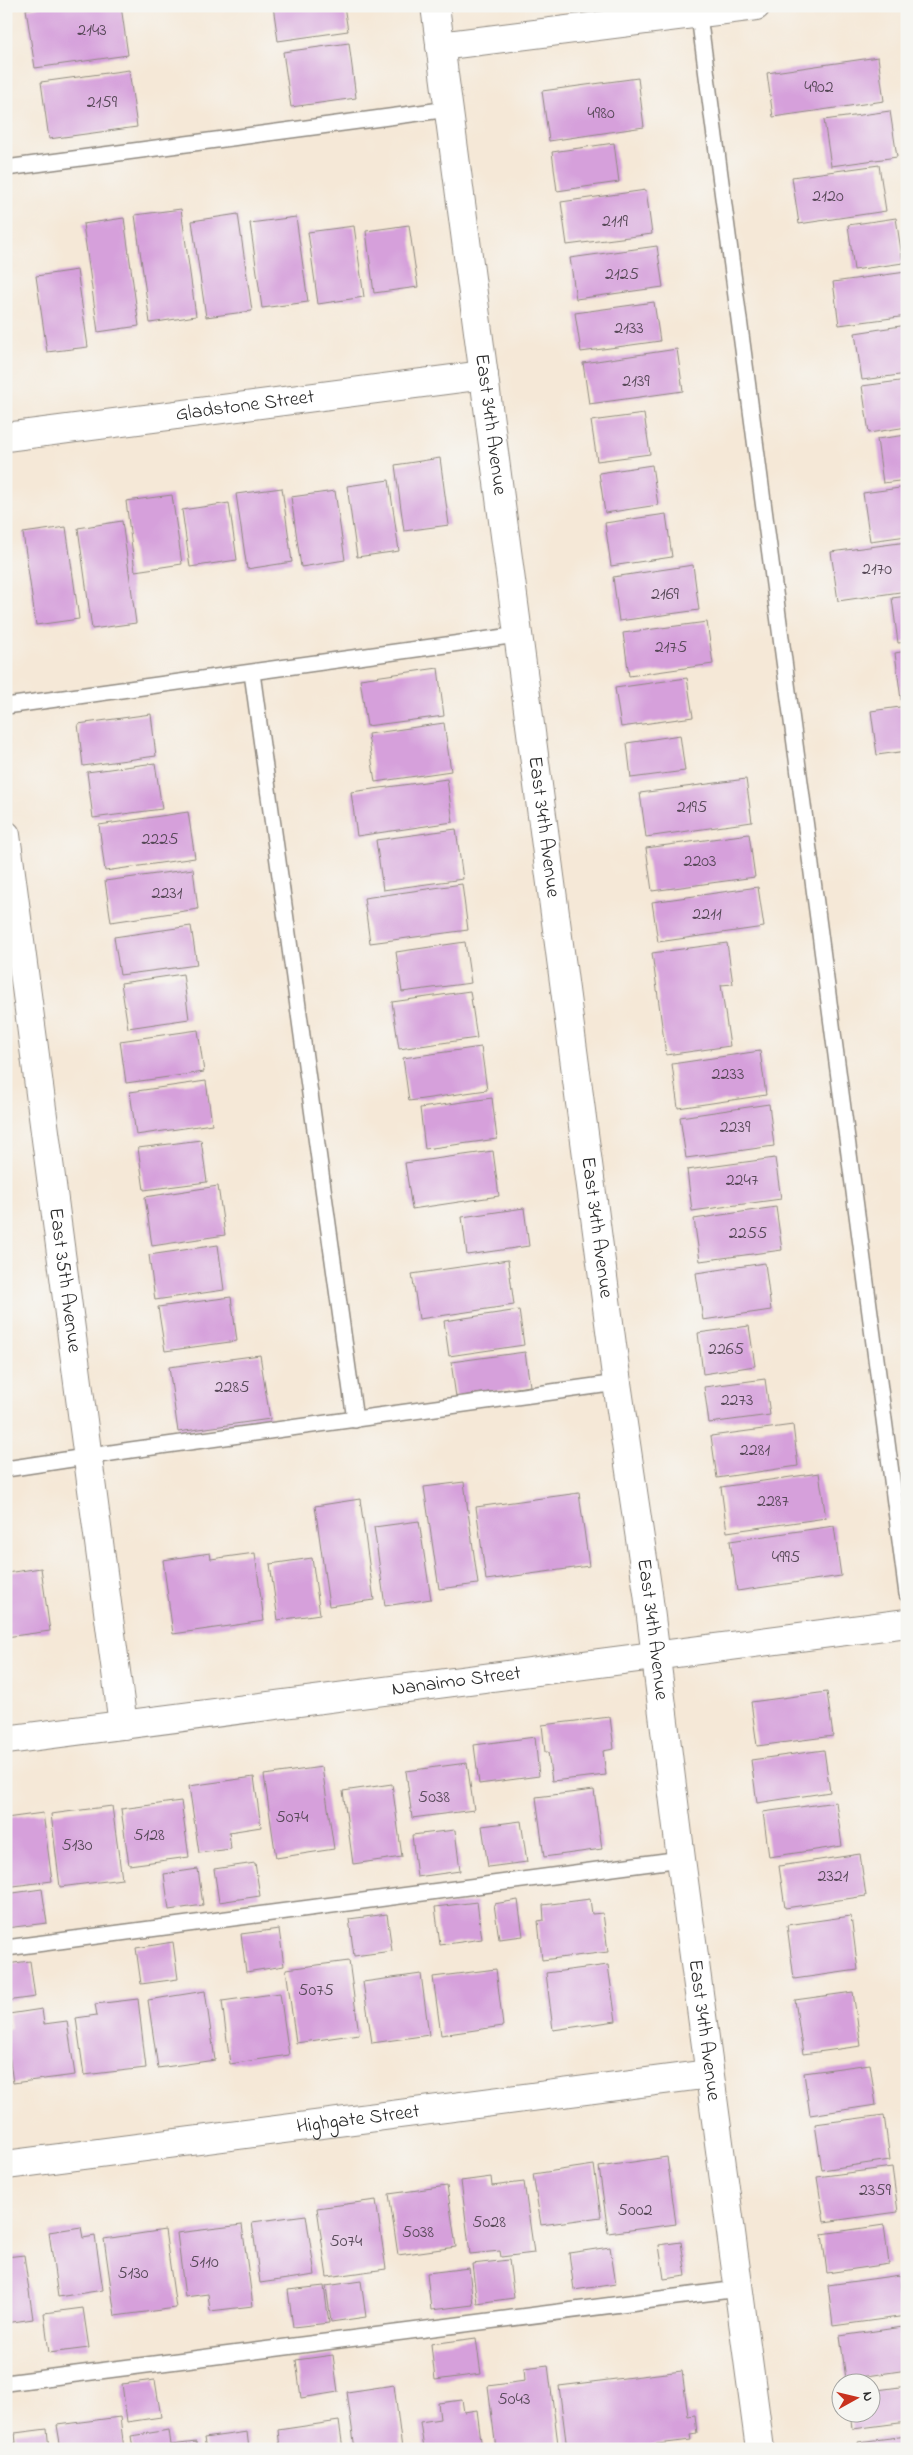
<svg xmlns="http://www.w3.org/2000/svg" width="913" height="2455" font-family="'Indie Flower',sans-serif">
	<rect width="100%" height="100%" fill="#f6f6f2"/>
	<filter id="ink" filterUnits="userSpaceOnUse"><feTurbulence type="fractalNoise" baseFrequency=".02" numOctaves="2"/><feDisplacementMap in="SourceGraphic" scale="10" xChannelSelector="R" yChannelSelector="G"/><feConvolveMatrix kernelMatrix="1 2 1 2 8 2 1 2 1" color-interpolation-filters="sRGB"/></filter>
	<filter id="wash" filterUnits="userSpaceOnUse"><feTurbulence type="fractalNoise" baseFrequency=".0096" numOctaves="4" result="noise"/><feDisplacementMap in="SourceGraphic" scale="20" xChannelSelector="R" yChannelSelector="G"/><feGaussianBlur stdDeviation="1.12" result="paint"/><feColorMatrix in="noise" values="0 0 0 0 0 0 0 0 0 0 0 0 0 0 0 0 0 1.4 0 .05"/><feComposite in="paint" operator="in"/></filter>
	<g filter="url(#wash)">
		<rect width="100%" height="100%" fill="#f5e8d7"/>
		<g id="blocks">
			<!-- building -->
			<g fill="#d6a0db">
				<polygon points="43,6 121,6 128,55 35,68 26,9"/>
				<polygon points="273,6 344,6 348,31 278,41"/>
				<polygon points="349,43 356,98 291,107 283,52"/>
				<polygon points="878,57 884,101 773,117 767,73"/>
				<polygon points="129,70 137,127 49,139 41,82"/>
				<polygon points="638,78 644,127 549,141 542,91"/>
				<polygon points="890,111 897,157 831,166 824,120"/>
				<polygon points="614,143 619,182 557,191 552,152"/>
				<polygon points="879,165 886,211 799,224 792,177"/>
				<polygon points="646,190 652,234 567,245 561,202"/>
				<polygon points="181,209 196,316 150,323 135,215"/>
				<polygon points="238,214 252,311 206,317 192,221"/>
				<polygon points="296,217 308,302 262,308 250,223"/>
				<polygon points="124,218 139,326 98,332 83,224"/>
				<polygon points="896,218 903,263 854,270 848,225"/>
				<polygon points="409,225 418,287 374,293 366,231"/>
				<polygon points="354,226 364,297 318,304 308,232"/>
				<polygon points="657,246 663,287 576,299 570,258"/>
				<polygon points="77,270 88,347 47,352 36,276"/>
				<polygon points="906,272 907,316 839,325 833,282"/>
				<polygon points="654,302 660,341 581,352 575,313"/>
				<polygon points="907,325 907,374 862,380 855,333"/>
				<polygon points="677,349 683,391 589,404 583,363"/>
				<polygon points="907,380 907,427 869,433 862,386"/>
				<polygon points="644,414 650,454 597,461 591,421"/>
				<polygon points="907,435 907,480 883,483 877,439"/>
				<polygon points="440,458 449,525 404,531 395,465"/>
				<polygon points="652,465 658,505 605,513 599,473"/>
				<polygon points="389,480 399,551 357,557 347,486"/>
				<polygon points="907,487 907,536 870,541 863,493"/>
				<polygon points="282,488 292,562 247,569 236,494"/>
				<polygon points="335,491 345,560 301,567 291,497"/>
				<polygon points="172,495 182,564 135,571 126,501"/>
				<polygon points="229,503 237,560 190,567 182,510"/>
				<polygon points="666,514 672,557 611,566 605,523"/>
				<polygon points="122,521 136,623 92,629 78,528"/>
				<polygon points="66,527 79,619 36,625 23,533"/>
				<polygon points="907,542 907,591 838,601 831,552"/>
				<polygon points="693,565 699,610 619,621 613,577"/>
				<polygon points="907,596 907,642 898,643 892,598"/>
				<polygon points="707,622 713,664 629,676 623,633"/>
				<polygon points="907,651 907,699 901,700 895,653"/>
				<polygon points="438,668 444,716 367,726 360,679"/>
				<polygon points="687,678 693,717 621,727 615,688"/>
				<polygon points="907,706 907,751 877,755 871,711"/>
				<polygon points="151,714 156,756 83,766 78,724"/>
				<polygon points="444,723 451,771 375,782 368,734"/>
				<polygon points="680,735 685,771 631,778 627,743"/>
				<polygon points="155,763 162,809 93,818 87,772"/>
				<polygon points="447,779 453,822 357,836 351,792"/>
				<polygon points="746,779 752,822 646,837 640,793"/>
				<polygon points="188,812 195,858 105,871 99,825"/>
				<polygon points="456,829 463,879 383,890 376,840"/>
				<polygon points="749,834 755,877 652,891 646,848"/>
				<polygon points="193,869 198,909 111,922 105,881"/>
				<polygon points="462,884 468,930 370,943 364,898"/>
				<polygon points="758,887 764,927 658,942 652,902"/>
				<polygon points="191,926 197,965 120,975 114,937"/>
				<polygon points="465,942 471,983 402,992 396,952"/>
				<polygon points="727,943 733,984 721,985 730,1046 666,1055 652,953"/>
				<polygon points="183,974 189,1019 128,1028 121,983"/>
				<polygon points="470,991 477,1038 399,1049 392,1002"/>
				<polygon points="198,1030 204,1072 126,1083 120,1041"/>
				<polygon points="481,1047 487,1090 409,1101 403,1058"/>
				<polygon points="760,1051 766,1095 678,1108 672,1064"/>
				<polygon points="206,1081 212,1124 136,1135 130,1092"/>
				<polygon points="492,1098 497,1139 425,1149 420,1108"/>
				<polygon points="769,1104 774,1146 686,1158 680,1117"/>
				<polygon points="201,1140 207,1182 144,1190 138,1148"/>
				<polygon points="493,1151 499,1196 412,1209 405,1163"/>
				<polygon points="775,1158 781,1199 692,1211 687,1170"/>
				<polygon points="218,1186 225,1235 152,1246 145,1197"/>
				<polygon points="776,1207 782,1250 700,1261 694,1219"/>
				<polygon points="524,1208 529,1246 467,1255 462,1217"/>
				<polygon points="218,1245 224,1290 155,1300 149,1255"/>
				<polygon points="508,1260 514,1305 419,1319 412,1274"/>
				<polygon points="765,1263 771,1310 703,1320 696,1273"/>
				<polygon points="231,1297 237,1341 165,1351 158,1307"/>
				<polygon points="519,1310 524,1345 449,1356 444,1321"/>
				<polygon points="749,1326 755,1366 703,1374 698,1333"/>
				<polygon points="525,1352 530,1386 456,1397 451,1362"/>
				<polygon points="260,1355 270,1419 178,1432 169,1367"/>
				<polygon points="765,1379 770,1415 709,1423 704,1387"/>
				<polygon points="793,1425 798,1466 717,1478 711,1436"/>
				<polygon points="819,1473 826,1518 727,1532 721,1487"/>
				<polygon points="464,1482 478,1584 439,1589 424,1487"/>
				<polygon points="579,1493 589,1566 486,1580 476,1507"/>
				<polygon points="360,1499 374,1600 329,1606 315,1506"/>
				<polygon points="419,1521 431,1599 385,1606 374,1527"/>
				<polygon points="834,1526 841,1576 737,1591 730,1541"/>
				<polygon points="210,1553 211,1559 255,1553 264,1621 173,1634 163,1560"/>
				<polygon points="312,1558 320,1614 278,1620 270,1564"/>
				<polygon points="41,1568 50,1631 6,1637 6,1573"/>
				<polygon points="827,1692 833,1736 757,1746 751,1702"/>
				<polygon points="610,1717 614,1749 603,1751 606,1775 552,1781 548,1752 545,1752 542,1725"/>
				<polygon points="535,1737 539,1776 479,1784 474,1745"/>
				<polygon points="824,1750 830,1792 757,1803 751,1760"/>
				<polygon points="467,1763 474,1810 412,1818 406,1771"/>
				<polygon points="322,1767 334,1849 276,1858 264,1775"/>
				<polygon points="254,1777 261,1827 229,1832 231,1849 199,1853 189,1786"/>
				<polygon points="392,1784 402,1857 353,1864 343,1791"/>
				<polygon points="594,1790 602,1849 544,1857 536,1797"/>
				<polygon points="181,1801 189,1857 129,1865 121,1809"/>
				<polygon points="836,1802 842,1846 769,1857 763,1812"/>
				<polygon points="112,1806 122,1879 60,1887 51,1814"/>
				<polygon points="43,1813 52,1881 6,1887 6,1818"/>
				<polygon points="521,1821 527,1862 488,1867 482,1826"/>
				<polygon points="455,1830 460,1871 417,1877 412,1835"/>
				<polygon points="860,1854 866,1896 785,1908 779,1866"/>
				<polygon points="255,1863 260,1896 219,1902 214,1869"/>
				<polygon points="198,1869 203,1905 169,1910 164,1874"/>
				<polygon points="42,1889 47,1923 6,1928 6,1894"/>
				<polygon points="590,1899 592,1914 603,1913 608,1952 542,1960 538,1921 544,1920 543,1905"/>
				<polygon points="518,1900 523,1936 499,1939 494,1904"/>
				<polygon points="477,1902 482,1939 440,1945 435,1907"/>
				<polygon points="387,1914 392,1951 354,1956 349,1919"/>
				<polygon points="851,1916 858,1970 794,1979 787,1925"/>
				<polygon points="279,1929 284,1966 246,1972 241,1934"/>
				<polygon points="173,1942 178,1979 141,1984 136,1948"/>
				<polygon points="30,1961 35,1997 6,2001 6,1964"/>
				<polygon points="349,1961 359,2034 296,2043 286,1969"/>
				<polygon points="608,1965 616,2021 553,2030 546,1973"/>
				<polygon points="496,1969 503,2026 441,2035 433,1977"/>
				<polygon points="421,1974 429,2035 372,2043 363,1982"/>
				<polygon points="205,1991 215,2060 158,2068 148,2000"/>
				<polygon points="853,1992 861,2046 803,2054 795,2000"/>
				<polygon points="280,1993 289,2055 230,2064 222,2001"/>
				<polygon points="138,1999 146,2068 84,2075 76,2018 97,2015 95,2004"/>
				<polygon points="42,2009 44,2024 67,2021 75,2075 13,2083 6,2032 6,2029 11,2028 9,2014"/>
				<polygon points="870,2064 876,2105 810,2115 804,2073"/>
				<polygon points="884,2115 890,2160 822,2170 815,2124"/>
				<polygon points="667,2157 676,2224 608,2233 599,2167"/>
				<polygon points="594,2165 601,2217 541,2225 533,2174"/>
				<polygon points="892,2167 898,2212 824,2222 817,2177"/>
				<polygon points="491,2177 492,2186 524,2182 534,2253 501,2257 500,2251 470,2254 461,2181"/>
				<polygon points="447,2186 456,2247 398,2255 389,2194"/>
				<polygon points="376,2200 386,2269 327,2277 317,2208"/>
				<polygon points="306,2215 315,2275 260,2283 252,2222"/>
				<polygon points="242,2225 253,2306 210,2311 208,2294 185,2297 177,2233"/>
				<polygon points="884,2225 889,2264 827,2273 822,2234"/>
				<polygon points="81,2227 83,2238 95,2236 103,2290 58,2297 49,2232"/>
				<polygon points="165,2230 176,2308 115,2316 104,2239"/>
				<polygon points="681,2242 686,2276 664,2279 659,2245"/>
				<polygon points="610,2247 616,2284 574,2290 569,2253"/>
				<polygon points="24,2255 33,2319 6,2323 6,2257"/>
				<polygon points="509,2260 514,2298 477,2303 472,2264"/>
				<polygon points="469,2268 473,2305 431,2310 427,2273"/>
				<polygon points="900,2275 906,2316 833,2326 828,2285"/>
				<polygon points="361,2281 366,2317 331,2322 326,2286"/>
				<polygon points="324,2286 329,2323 293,2327 288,2290"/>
				<polygon points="83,2308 89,2348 49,2353 44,2313"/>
				<polygon points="903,2327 907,2370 846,2379 840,2336"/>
				<polygon points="476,2338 481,2374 435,2380 431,2344"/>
				<polygon points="333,2355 338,2392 301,2398 296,2360"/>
				<polygon points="548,2365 558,2444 524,2449 496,2449 488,2386 525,2381 524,2368"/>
				<polygon points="682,2371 688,2416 695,2415 697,2434 690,2435 691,2440 616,2449 567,2449 559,2386"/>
				<polygon points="155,2380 161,2417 127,2422 122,2384"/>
				<polygon points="394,2385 402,2449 355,2449 347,2392"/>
				<polygon points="907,2386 907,2422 853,2429 851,2412 870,2412 870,2391"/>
				<polygon points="462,2400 464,2412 477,2410 482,2449 424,2449 420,2422 440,2419 438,2403"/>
				<polygon points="120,2417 124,2449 61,2449 57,2425"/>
				<polygon points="339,2421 343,2449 280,2449 278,2430"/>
				<polygon points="47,2429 49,2449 6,2449 6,2444 16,2443 15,2433"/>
				<polygon points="169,2430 171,2445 196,2442 197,2449 133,2449 131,2436"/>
				<polygon points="247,2432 249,2449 206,2449 204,2438"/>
				<polygon points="907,2436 907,2449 859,2449 858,2442"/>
			</g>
		</g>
	</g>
	<g filter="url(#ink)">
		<use href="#blocks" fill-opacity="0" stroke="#908a81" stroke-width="1"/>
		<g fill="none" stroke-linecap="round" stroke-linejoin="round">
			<defs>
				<g id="service">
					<polyline points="698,8 907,1594"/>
					<polyline points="6,168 449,109"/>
					<polyline points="252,673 355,1420"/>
					<polyline points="6,706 518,635"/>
					<polyline points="6,1469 131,1450 617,1383"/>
					<polyline points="6,1948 681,1859"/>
					<polyline points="6,2383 738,2289"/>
				</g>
				<g id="minor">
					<path id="s1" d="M435,6l182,1377 31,210 33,266 79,590"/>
					<polyline points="440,46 756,6"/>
					<path id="s2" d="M6,437l478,-62"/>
					<path id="s3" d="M6,835l117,890"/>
					<path id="s4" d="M6,1740l901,-117"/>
					<path id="s5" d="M6,2165l703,-91"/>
				</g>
			</defs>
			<!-- service casing -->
			<use href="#service" stroke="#908a81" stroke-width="18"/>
			<!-- minor casing -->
			<use href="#minor" stroke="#908a81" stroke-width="30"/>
			<!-- service -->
			<use href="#service" stroke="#fff" stroke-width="15"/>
			<!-- minor -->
			<use href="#minor" stroke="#fff" stroke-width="28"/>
		</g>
	</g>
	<g text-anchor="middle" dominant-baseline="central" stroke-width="4" stroke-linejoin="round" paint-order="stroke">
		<!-- number labels -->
		<g font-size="18" fill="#564857">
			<text x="92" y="31">2143</text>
			<text x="819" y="88">4902</text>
			<text x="102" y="103">2159</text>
			<text x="601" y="114">4980</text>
			<text x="828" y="197">2120</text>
			<text x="615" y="222">2119</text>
			<text x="622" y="275">2125</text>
			<text x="629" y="329">2133</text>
			<text x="636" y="382">2139</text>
			<text x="877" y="570">2170</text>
			<text x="665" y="595">2169</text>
			<text x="671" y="648">2175</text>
			<text x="692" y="808">2195</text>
			<text x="160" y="840">2225</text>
			<text x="700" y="862">2203</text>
			<text x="167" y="894">2231</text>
			<text x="707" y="915">2211</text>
			<text x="728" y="1075">2233</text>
			<text x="735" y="1128">2239</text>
			<text x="742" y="1181">2247</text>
			<text x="748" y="1234">2255</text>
			<text x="726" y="1350">2265</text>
			<text x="232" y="1388">2285</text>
			<text x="737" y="1401">2273</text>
			<text x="755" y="1451">2281</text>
			<text x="773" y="1502">2287</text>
			<text x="786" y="1558">4995</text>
			<text x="434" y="1798">5038</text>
			<text x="292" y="1818">5074</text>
			<text x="149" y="1836">5128</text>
			<text x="77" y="1846">5130</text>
			<text x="833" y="1877">2321</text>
			<text x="316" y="1991">5075</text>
			<text x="875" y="2191">2359</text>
			<text x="635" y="2211">5002</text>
			<text x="489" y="2223">5028</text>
			<text x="418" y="2233">5038</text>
			<text x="346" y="2242">5074</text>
			<text x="204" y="2263">5110</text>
			<text x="133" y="2274">5130</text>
			<text x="514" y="2400">5043</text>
		</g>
		<!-- street labels -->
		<g font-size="20" fill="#2b2b2b" stroke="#f6f6f2">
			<text stroke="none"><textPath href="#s2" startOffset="241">Gladstone Street</textPath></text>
			<text stroke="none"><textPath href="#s1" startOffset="422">East 34th Avenue</textPath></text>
			<text stroke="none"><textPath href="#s1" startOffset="828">East 34th Avenue</textPath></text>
			<text stroke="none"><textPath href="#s1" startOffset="1232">East 34th Avenue</textPath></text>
			<text stroke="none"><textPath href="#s3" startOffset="449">East 35th Avenue</textPath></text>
			<text stroke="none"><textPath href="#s1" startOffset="1638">East 34th Avenue</textPath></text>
			<text stroke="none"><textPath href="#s4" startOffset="454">Nanaimo Street</textPath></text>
			<text stroke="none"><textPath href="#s1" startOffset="2042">East 34th Avenue</textPath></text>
			<text stroke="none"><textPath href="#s5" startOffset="355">Highgate Street</textPath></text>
		</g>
	</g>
	<!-- margin -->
	<rect width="913" height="2455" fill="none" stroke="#f6f6f2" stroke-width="25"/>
	<!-- north arrow -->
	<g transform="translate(856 2398) rotate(82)"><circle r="24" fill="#f6f6f2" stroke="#a5a5a2"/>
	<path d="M0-4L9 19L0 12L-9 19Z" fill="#c8321e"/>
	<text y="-8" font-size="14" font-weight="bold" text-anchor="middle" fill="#2b2b2b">N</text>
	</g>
</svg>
